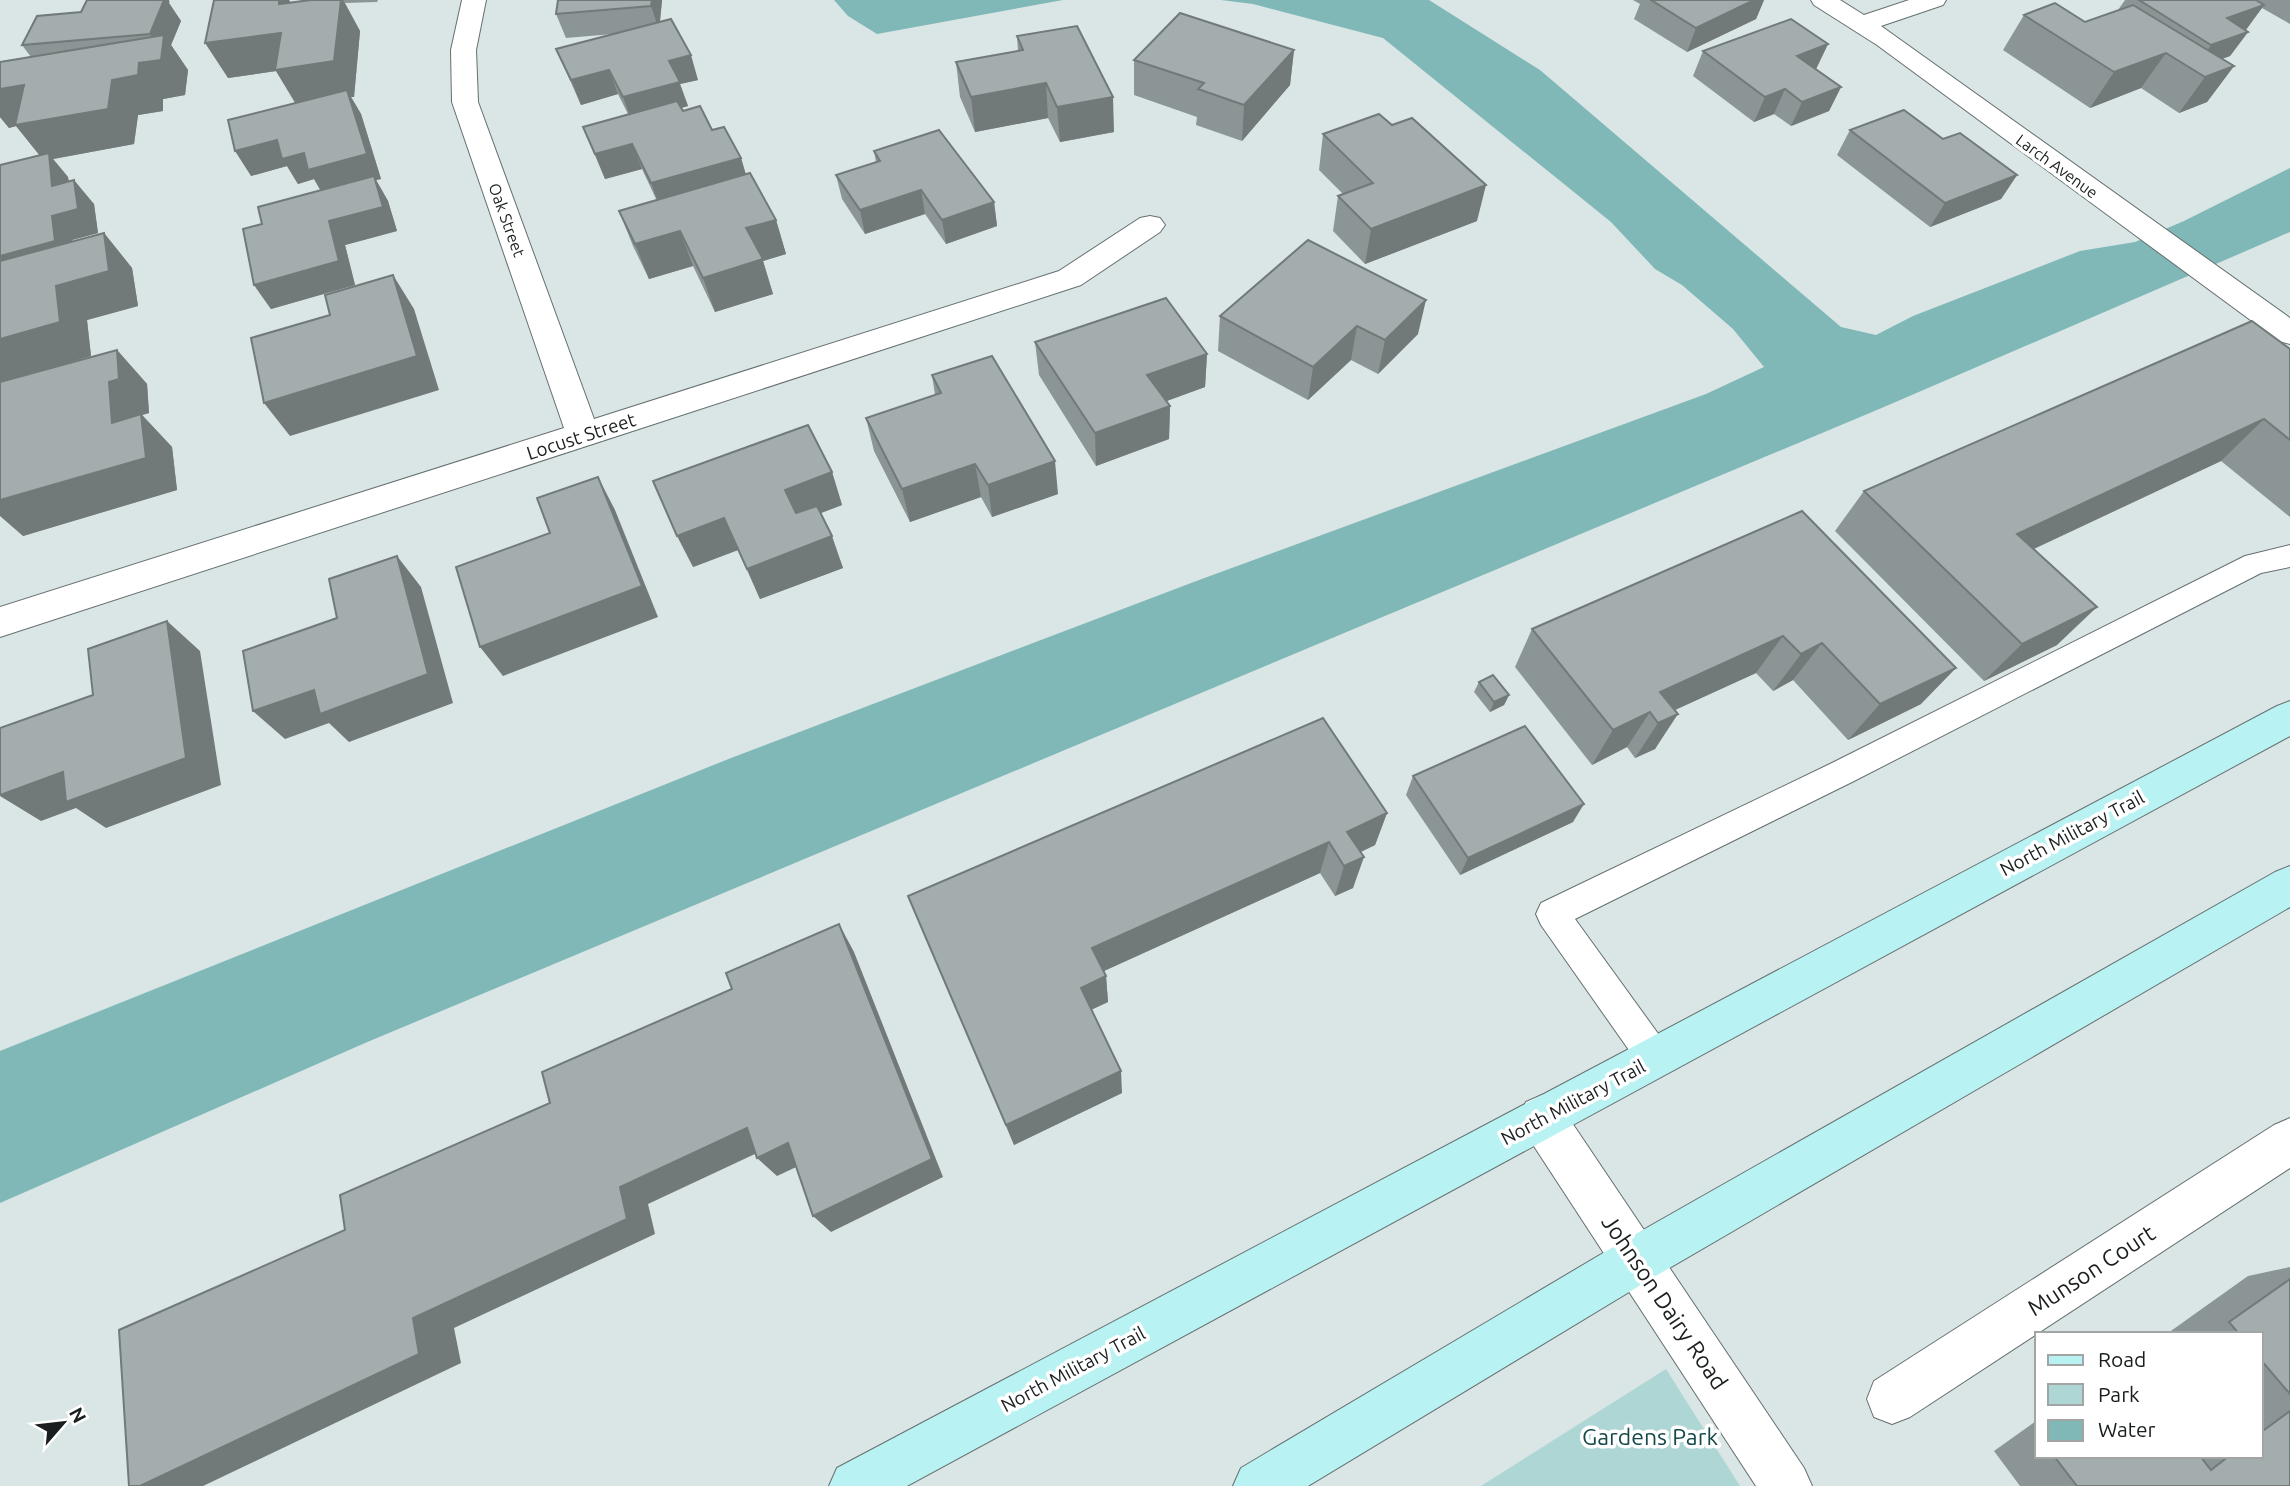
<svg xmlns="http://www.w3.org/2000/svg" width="2290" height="1486" font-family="Ubuntu,sans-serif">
	<rect width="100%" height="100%" fill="#dae5e5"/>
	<!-- green -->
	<polygon fill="#aed6d5" points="1666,1369 1740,1486 1481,1486"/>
	<!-- water -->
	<g fill="#7fb8b7">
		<polygon points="834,0 1063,0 877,34 848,16"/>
		<polygon points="1221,0 1429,0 1540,70 1841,327 1876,335 1913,316 2080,251 2135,242 2184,221 2290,168 2290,232 1884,407 365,1043 0,1203 0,1051 731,758 1199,580 1706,394 1764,367 1733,329 1682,285 1655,269 1611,222 1383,38 1253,4"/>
	</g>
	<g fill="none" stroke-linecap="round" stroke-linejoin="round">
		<defs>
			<polygon id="lane" points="2290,545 2290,567 2261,573 1852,782 1575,919 1667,1046 1672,1058 1667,1070 1655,1075 1643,1070 1541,925 1536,914 1541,903 1830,764 2245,556"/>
			<g id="street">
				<polygon points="462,0 486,0 476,50 478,102 594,419 1059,271 1140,218 1150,216 1160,218 1165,225 1160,232 1081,285 0,637 0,607 564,428 452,102 451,50"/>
				<polygon points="1811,0 1840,0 1864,15 1909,0 1946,0 1943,5 1881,26 2290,318 2290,344 2279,341 1877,45 1814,5"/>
				<polygon points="1542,1095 1558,1102 1804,1468 1812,1486 1756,1486 1526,1134 1519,1118 1526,1102"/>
				<polygon points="2290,1118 2290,1168 1910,1417 1892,1424 1874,1417 1867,1399 1874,1381 2274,1125"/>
			</g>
			<g id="secondary">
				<polygon points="2290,701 2290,736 907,1486 829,1486 837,1468 2277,706"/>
				<polygon points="2290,866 2290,907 1654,1277 1308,1486 1233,1486 1241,1468 1620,1243 2275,872"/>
			</g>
		</defs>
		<!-- lane casing -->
		<use href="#lane" stroke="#656f6f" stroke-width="2"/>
		<!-- street casing -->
		<use href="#street" stroke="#656f6f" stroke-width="2"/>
		<!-- secondary casing -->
		<use href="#secondary" stroke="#656f6f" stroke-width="2"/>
		<!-- lane -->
		<use href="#lane" fill="#fff" fill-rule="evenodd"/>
		<!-- street -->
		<use href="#street" fill="#fff" fill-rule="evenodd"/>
		<!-- secondary -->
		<use href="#secondary" fill="#b9f2f2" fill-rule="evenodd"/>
	</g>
	<!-- wall -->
	<g fill="#8c9595">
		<polygon points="214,0 289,0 291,3 301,1 300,0 378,0 377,2 345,3 360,31 354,97 351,97 361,114 381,179 376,180 388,201 397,231 345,245 355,285 271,309 254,285 262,224 321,190 314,179 298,184 287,166 251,176 295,103 276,71 228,78"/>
		<polygon points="558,0 662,0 660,22 698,80 680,84 688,106 681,108 683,111 712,130 741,158 746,175 776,220 786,254 763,261 773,294 715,312 693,266 649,279 633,246 619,211 657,201 642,169 605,179 583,127 628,114 618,94 581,105 556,49 613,34 566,38 556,14"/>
		<polygon points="1633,0 1764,0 1756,19 1687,52 1634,19 1640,4"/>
		<polygon points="2125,0 2290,0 2290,24 2262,8 2245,30 2248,32 2230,56 2222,59 2234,66 2207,102 2179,113 2141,88 2090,108 2003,50 2024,15 2085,22 2118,10"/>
		<polygon points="170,1 169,3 181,21 171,45 188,70 185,95 163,99 163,111 138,115 134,144 53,159 68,177 69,181 94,204 98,233 72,240 73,241 104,233 132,268 138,306 87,320 91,356 35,373 117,350 147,384 149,413 142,415 172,447 177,490 23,536 40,155 16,126 9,128 0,117 0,62 31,57 22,45 81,12"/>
		<polygon points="1017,36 1114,132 1060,142 1048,118 975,132 960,97 956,62 1018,51"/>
		<polygon points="1828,44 1816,69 1841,87 1829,111 1791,126 1774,114 1754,122 1693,76 1703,51"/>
		<polygon points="1294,50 1290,85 1242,141 1196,125 1197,117 1134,95 1134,60"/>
		<polygon points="1850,130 1943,139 2017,175 2001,199 1930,227 1837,155"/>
		<polygon points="1323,134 1477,221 1365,264 1333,231 1338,196 1343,194 1319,170"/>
		<polygon points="874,151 994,202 997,226 946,244 925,214 865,234 842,199 836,175 876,162"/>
		<polygon points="1308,240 1418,334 1378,374 1351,360 1308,400 1218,351 1220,316"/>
		<polygon points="1035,342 1207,354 1205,387 1167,401 1170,406 1169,439 1096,466 1039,375"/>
		<polygon points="2290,349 2290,517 2221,461 2034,549 2057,645 1984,681 1835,531 1864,491"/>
		<polygon points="932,375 1058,494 992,517 981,497 910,522 874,451 866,418 935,395"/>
		<polygon points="832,472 842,505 821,513 843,568 760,599 738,550 693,567"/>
		<polygon points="1802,511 1921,704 1848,740 1793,680 1773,691 1756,673 1675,710 1655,749 1635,758 1627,747 1592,765 1515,667 1532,629"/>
		<polygon points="1479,682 1509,695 1504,705 1490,712 1474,692"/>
		<polygon points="1413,776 1573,822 1460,875 1406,795"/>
		<polygon points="1387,813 1375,845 1361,852 1353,888 1335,896 1320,873 1104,971 1106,976 1108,1002 1091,1010 1122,1093 1014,1145 920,925 908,896"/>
		<polygon points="2290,1267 2290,1486 2020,1486 1994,1451 2036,1421 2036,1456 2260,1456 2260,1334 2169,1334 2168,1333 2248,1276"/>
	</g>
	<!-- shaded-wall -->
	<g fill="#727979">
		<polygon points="145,0 169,0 169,3 181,21 171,45 188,70 185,95 163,99 163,111 138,115 134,144 53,159 68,177 72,210 52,186 44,161 16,126 9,128 0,117 0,89 24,85 112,80 139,63 162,53 150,34"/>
		<polygon points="279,0 289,0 301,21 279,4"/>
		<polygon points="341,0 343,0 360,31 354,97 351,97 361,114 381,179 376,180 388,201 397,231 345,245 355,285 271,309 254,285 323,195 314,179 298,184 287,166 251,176 235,151 297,105 276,71 228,78 205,43"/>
		<polygon points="652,0 662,0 659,30 651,6"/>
		<polygon points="1754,0 1764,0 1756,19 1687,52 1696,28"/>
		<polygon points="2264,5 2246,30 2209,43 2227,18"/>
		<polygon points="2248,32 2230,56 2194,69 2211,45"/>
		<polygon points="1828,44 1816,69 1786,80 1797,56"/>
		<polygon points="1294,50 1290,85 1242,141 1244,105"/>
		<polygon points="2166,53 2141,88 2090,108 2114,72"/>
		<polygon points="691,55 698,80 680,84 688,106 632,122 623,97 669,61"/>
		<polygon points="2234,66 2207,102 2179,113 2205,77"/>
		<polygon points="609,70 618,94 581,105 571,80"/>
		<polygon points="1046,83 1048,118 975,132 971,97"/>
		<polygon points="1841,87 1829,111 1791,126 1802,102"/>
		<polygon points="1785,89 1774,114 1754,122 1765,97"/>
		<polygon points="1113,97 1114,132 1060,142 1057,107"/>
		<polygon points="632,144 642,169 605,179 595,154"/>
		<polygon points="741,158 748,182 660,208 651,183"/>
		<polygon points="2017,175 2001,199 1930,227 1945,203"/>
		<polygon points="74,180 94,204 98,233 72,240 75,265 0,272 0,256 52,216"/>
		<polygon points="1486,185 1477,221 1365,264 1371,229"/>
		<polygon points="921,190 925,214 865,234 860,210"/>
		<polygon points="994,202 997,226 946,244 942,220"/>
		<polygon points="776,220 786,254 763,261 773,294 715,312 703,278 746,228"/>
		<polygon points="680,231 693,266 649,279 635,244"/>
		<polygon points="104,233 132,268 138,306 87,320 91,356 0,383 0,339 56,286"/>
		<polygon points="393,275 414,309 439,390 290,436 264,403"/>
		<polygon points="1426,300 1418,334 1378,374 1385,340"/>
		<polygon points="1357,326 1351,360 1308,400 1313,367"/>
		<polygon points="117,350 147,384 149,413 142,415 172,447 177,490 23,536 0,516 0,500 112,423 109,382"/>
		<polygon points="1207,354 1205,387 1147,408 1147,375"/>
		<polygon points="1170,406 1169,439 1096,466 1095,433"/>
		<polygon points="2264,419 2221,461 1982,573 2017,534"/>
		<polygon points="1055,461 1058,494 992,517 988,485"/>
		<polygon points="975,464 981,497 910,522 902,489"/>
		<polygon points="832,472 842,505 797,522 785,490"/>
		<polygon points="598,477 615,510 658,617 503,676 480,647"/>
		<polygon points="724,518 738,550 693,567 677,536"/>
		<polygon points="832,536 843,568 760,599 747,569"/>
		<polygon points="397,556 421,587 453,703 349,742 329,723 285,739 253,711"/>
		<polygon points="2097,607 2057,645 1984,681 2022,644"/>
		<polygon points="167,621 200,651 221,785 106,828 76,808 41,821 0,796"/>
		<polygon points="1783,636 1756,673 1655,719 1650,712 1627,747 1592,765 1613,730 1660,692"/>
		<polygon points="1822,643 1793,680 1773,691 1801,654"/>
		<polygon points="1956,668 1921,704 1848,740 1880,704"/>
		<polygon points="1509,695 1504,705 1490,712 1494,702"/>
		<polygon points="1678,714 1655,749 1635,758 1658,723"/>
		<polygon points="1584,804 1573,822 1460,875 1468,858"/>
		<polygon points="1387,813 1375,845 1341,861 1347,832"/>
		<polygon points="1329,842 1320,873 1095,975 1092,948"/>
		<polygon points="1364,857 1353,888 1335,896 1344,866"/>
		<polygon points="839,924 854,952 943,1177 831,1232 813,1216"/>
		<polygon points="1106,976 1108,1002 1084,1013 1081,988"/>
		<polygon points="1121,1071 1122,1093 1014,1145 1006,1125"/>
		<polygon points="747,1128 768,1148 648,1204 655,1234 454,1328 461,1363 203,1486 140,1486 620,1187"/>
		<polygon points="788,1143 807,1162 777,1176 757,1158"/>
	</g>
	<!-- building -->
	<g fill="#a3adad" stroke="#727979" stroke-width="2">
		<polygon points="87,0 164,0 150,34 22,45 37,16 81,12"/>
		<polygon points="214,0 279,0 279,4 311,0 341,0 334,61 275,70 281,33 205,43"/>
		<polygon points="558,0 652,0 651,6 556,14"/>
		<polygon points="1651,0 1754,0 1696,28"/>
		<polygon points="2139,0 2256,0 2264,5 2227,18 2248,32 2211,45"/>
		<polygon points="2055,3 2085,22 2133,5 2234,66 2205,77 2166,53 2114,72 2024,15"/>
		<polygon points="1180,13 1294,50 1244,105 1198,89 1204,83 1134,60"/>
		<polygon points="671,19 691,55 669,61 680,82 623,97 609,70 571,80 556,49"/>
		<polygon points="1791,19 1828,44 1797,56 1841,87 1802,102 1785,89 1765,97 1703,51"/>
		<polygon points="1077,26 1113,97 1057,107 1046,83 971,97 956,62 1023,50 1017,36"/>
		<polygon points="164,35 161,60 139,63 138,75 112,80 108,109 15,125 24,85 0,89 0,62"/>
		<polygon points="347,90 367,154 308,170 304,153 282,159 277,140 235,151 228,120"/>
		<polygon points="677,101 683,111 700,106 712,130 724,127 741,158 651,183 632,144 595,154 583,127"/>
		<polygon points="1904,110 1943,139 1960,133 2017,175 1945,203 1850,130"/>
		<polygon points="1379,114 1392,125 1412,118 1486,185 1371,229 1338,196 1373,183 1323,134"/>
		<polygon points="939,130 994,202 942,220 921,190 860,210 836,175 880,161 874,151"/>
		<polygon points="49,153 52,186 74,180 78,209 52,216 55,241 0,256 0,165"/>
		<polygon points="750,173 776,220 746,228 763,259 703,278 680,231 635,244 619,211"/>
		<polygon points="374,176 383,207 329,221 339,261 254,285 243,229 262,224 258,207"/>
		<polygon points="104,233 109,271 56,286 60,322 0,339 0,261"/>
		<polygon points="1308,240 1426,300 1385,340 1357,326 1313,367 1220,316"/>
		<polygon points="393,275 417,356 264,403 251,338 330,315 325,295"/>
		<polygon points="1166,298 1207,354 1147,375 1170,406 1095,433 1035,342"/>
		<polygon points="2252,321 2290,349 2290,440 2264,419 2017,534 2097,607 2022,644 1864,491"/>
		<polygon points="117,350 119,379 109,382 112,423 141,414 146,458 0,500 0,382"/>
		<polygon points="992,356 1055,461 988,485 975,464 902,489 866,418 941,393 932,375"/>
		<polygon points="808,425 832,472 785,490 796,513 817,506 832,536 747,569 724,518 677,536 653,481"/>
		<polygon points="598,477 642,586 480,647 456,567 550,533 537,498"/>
		<polygon points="1802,511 1956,668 1880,704 1822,643 1801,654 1783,636 1660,692 1678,714 1658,723 1650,712 1613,730 1532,629"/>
		<polygon points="397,556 428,674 320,714 314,690 253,711 243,651 337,618 329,579"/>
		<polygon points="167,621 186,758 66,802 63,772 0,795 0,728 93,695 88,649"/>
		<polygon points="1493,675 1509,695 1494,702 1479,682"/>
		<polygon points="1323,718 1387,813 1347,832 1364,857 1344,866 1329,842 1092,948 1106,976 1081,988 1121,1071 1006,1125 908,896"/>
		<polygon points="1525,726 1584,804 1468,858 1413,776"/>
		<polygon points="839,924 932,1159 813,1216 788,1143 757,1158 747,1128 620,1187 627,1219 413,1318 419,1354 140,1486 129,1486 119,1330 345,1230 340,1195 550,1103 542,1072 732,989 726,973"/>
		<polygon points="2290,1279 2290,1394 2260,1359 2260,1334 2239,1334 2229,1322"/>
		<polygon points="2290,1411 2290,1486 2077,1486 2054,1456 2200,1456 2211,1470 2229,1456 2260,1456 2260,1433"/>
	</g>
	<g text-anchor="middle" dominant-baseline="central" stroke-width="7" stroke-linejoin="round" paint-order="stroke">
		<!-- far-street labels -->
		<g font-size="16" fill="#1a1e1e" stroke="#fff">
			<text transform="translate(2057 166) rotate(36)">Larch Avenue</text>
			<text transform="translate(507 220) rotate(70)">Oak Street</text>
		</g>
		<!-- street labels -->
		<g font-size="19" fill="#1a1e1e" stroke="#fff">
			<text transform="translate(581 436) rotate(-18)">Locust Street</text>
			<text transform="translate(2072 833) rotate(-28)">North Military Trail</text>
			<text transform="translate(1573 1102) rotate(-28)">North Military Trail</text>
			<text transform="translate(1073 1369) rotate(-28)">North Military Trail</text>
		</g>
		<!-- near-street labels -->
		<g font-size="23" fill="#1a1e1e" stroke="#fff">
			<text transform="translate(2091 1270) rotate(-33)">Munson Court</text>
			<text transform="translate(1665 1302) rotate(56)">Johnson Dairy Road</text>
		</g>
		<!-- near-park labels -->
		<g font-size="23" fill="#154849" stroke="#fff">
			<text x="1650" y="1436">Gardens Park</text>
		</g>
	</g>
	<!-- legend -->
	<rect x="2035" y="1332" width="228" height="126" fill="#ffffff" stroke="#a3a5a5" stroke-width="2"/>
	<rect x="2048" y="1355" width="35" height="10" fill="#b9f2f2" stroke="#a3a5a5" stroke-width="2"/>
	<text x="2098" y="1367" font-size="21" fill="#1a1e1e">Road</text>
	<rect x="2048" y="1384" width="35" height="21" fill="#aed6d5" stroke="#a3a5a5" stroke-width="2"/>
	<text x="2098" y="1402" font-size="21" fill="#1a1e1e">Park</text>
	<rect x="2048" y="1420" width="35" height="21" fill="#7fb8b7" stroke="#a3a5a5" stroke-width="2"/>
	<text x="2098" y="1437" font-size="21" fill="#1a1e1e">Water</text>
	<!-- north arrow -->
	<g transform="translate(63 1423) rotate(62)" stroke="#ffffff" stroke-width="5" paint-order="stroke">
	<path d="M0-5L12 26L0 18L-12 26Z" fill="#1a1e1e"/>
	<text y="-10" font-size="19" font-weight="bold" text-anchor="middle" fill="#1a1e1e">N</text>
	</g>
</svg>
